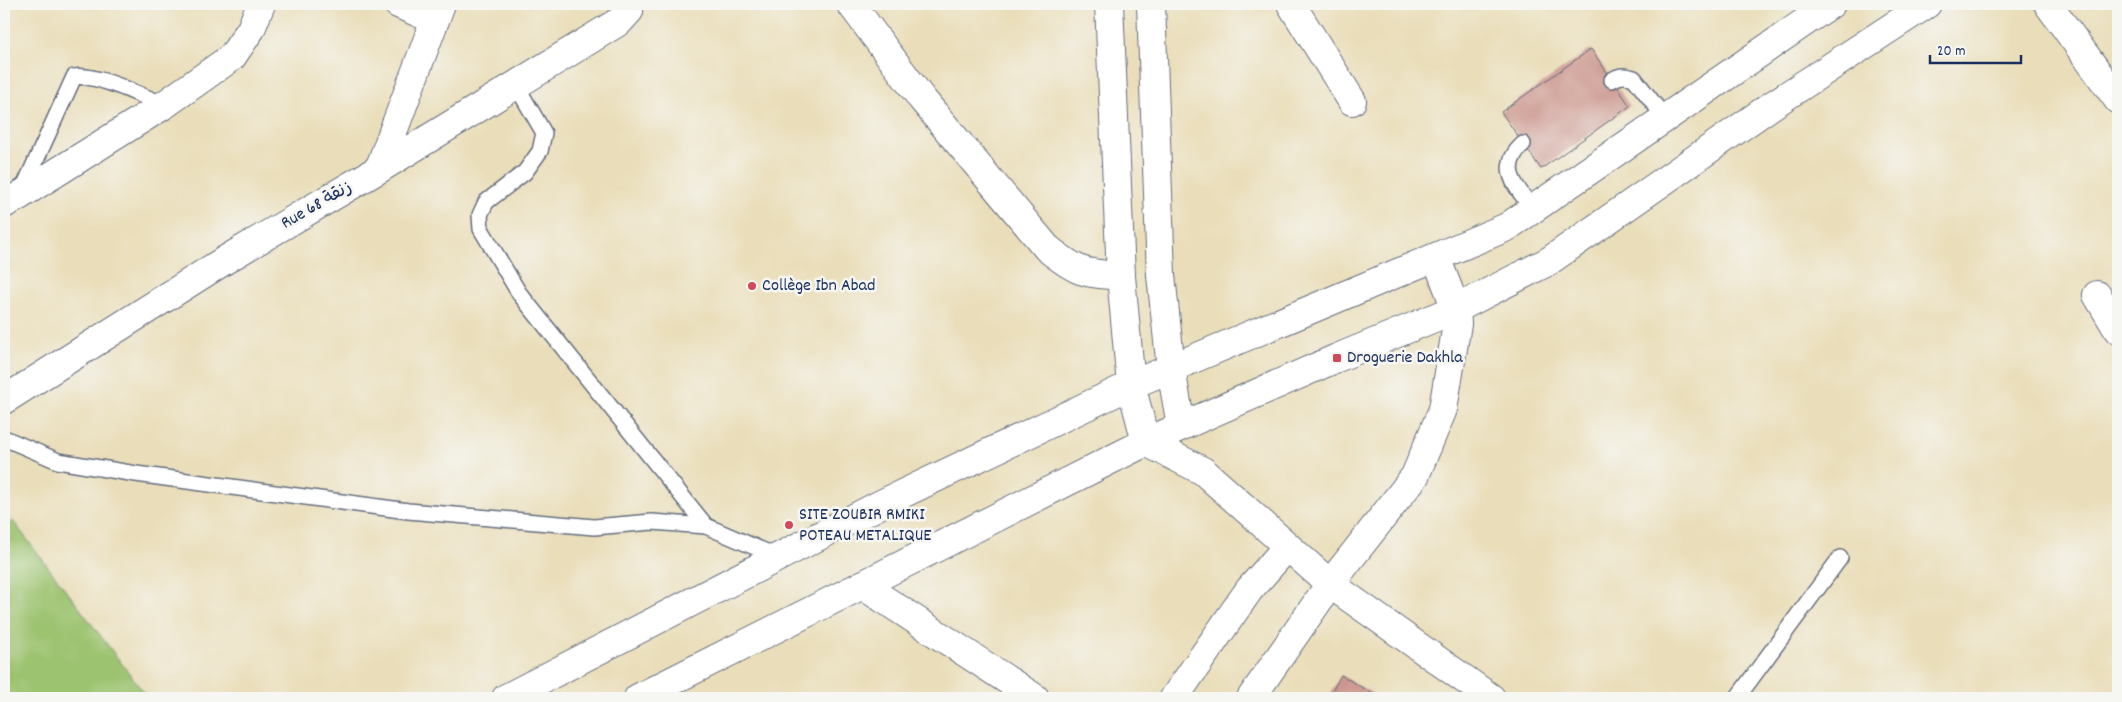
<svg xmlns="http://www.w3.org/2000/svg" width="2122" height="702" font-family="Dekko,'Playpen Sans Arabic',sans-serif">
	<rect width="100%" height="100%" fill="#f6f6f2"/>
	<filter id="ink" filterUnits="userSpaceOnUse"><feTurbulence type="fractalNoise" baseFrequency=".02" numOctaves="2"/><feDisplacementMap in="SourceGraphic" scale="10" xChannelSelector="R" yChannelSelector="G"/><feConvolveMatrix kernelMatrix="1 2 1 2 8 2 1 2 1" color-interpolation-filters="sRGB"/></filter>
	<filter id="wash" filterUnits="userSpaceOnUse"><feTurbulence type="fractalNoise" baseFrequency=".0096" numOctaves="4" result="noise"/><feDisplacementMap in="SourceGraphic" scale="20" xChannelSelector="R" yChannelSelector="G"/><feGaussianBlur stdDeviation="1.12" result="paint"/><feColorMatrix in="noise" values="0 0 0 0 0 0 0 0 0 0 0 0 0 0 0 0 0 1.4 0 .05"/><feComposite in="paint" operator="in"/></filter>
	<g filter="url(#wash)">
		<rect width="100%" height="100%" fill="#eadeba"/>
		<!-- green -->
		<polygon fill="#9cc36f" stroke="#5c7966" points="13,521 148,698 4,698 4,528"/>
		<g id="blocks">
			<!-- building -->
			<g fill="#cb968d">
				<polygon points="1591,49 1630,106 1541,169 1501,112"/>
				<polygon points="1341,675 1380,698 1328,698"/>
			</g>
		</g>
	</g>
	<g filter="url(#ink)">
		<use href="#blocks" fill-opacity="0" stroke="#636c7e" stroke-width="1"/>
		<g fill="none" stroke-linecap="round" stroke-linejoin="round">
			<defs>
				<g id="service">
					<path d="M1612,80c8,-5 13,-5 22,-2l31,40"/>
					<polyline points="516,85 544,133 540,151 525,172 486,202 480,215 481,229 519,293 706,526"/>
					<path d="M1523,144c-26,24 -7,43 10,65"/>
					<path d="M22,191l52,-114c22,-4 68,19 90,28"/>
					<polyline points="4,438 58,461 136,474 408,511 594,527 652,522 706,526 778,557"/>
					<polyline points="1737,698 1840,558"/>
				</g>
				<g id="minor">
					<polyline points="398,4 435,20"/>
					<path d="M851,4l71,95 125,149c31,25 36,25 74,28"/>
					<polyline points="1291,4 1352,101"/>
					<polyline points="2048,4 2118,100"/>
					<polyline points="379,169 441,4"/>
					<polyline points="4,204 19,196 164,105 232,57 251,29 261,4"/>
					<polyline points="2097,295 2118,330"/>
					<polyline points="4,400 230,257 379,169 620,21 629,11 627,4"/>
					<polyline points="1146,442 1203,471 1330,584 1491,698"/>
					<polyline points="862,585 1035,698"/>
					<polyline points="1174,698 1249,590 1287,547"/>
					<polyline points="1251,698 1330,584 1415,476 1443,409 1457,324 1456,309 1436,257"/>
				</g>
				<g id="tertiary">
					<polyline points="1109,4 1121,276 1131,385 1146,442"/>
					<polyline points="1151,4 1161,275 1171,369 1181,426"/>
				</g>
				<g id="secondary">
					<polyline points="506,698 879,505 1131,385 1507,227 1831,4"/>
					<polyline points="638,698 1146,442 1337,358 1456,309 1549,261 1771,106 1927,4"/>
				</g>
			</defs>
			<!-- service casing -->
			<use href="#service" stroke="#636c7e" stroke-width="18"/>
			<!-- minor casing -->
			<use href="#minor" stroke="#636c7e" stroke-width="30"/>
			<!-- tertiary casing -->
			<use href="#tertiary" stroke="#636c7e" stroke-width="30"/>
			<!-- secondary casing -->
			<use href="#secondary" stroke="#636c7e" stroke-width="30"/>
			<!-- service -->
			<use href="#service" stroke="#fff" stroke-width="15"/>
			<!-- minor -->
			<use href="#minor" stroke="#fff" stroke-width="28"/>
			<!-- tertiary -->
			<use href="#tertiary" stroke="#fff" stroke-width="28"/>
			<!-- secondary -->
			<use href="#secondary" stroke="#fff" stroke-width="28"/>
		</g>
	</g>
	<!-- markers -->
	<g fill="#d1495b" stroke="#f6f6f2" stroke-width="2">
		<circle cx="752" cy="286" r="5"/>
		<rect x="1332" y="353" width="10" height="10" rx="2.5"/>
		<circle cx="789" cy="525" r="5"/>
	</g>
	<g text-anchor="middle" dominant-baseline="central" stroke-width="5" stroke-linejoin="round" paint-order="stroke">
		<!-- street labels -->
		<g font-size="18" fill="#1b2f5e" stroke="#f6f6f2">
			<text transform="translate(317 206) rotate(-30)">Rue 68 زنقة</text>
		</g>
		<!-- poi labels -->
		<g font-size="18" fill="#1b2f5e" stroke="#f6f6f2" text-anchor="start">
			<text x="762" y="286">Collège Ibn Abad</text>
			<text x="1347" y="358">Droguerie Dakhla</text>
			<text x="799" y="515">SITE ZOUBIR RMIKI<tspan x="799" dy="21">POTEAU METALIQUE</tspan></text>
		</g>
	</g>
	<!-- margin -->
	<rect width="2122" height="702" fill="none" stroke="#f6f6f2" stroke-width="20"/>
	<!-- scale -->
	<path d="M1930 55v8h91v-8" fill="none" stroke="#1b2f5e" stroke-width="2.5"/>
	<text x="1937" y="55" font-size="15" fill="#1b2f5e" stroke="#f6f6f2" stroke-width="4" paint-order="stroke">20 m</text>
</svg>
